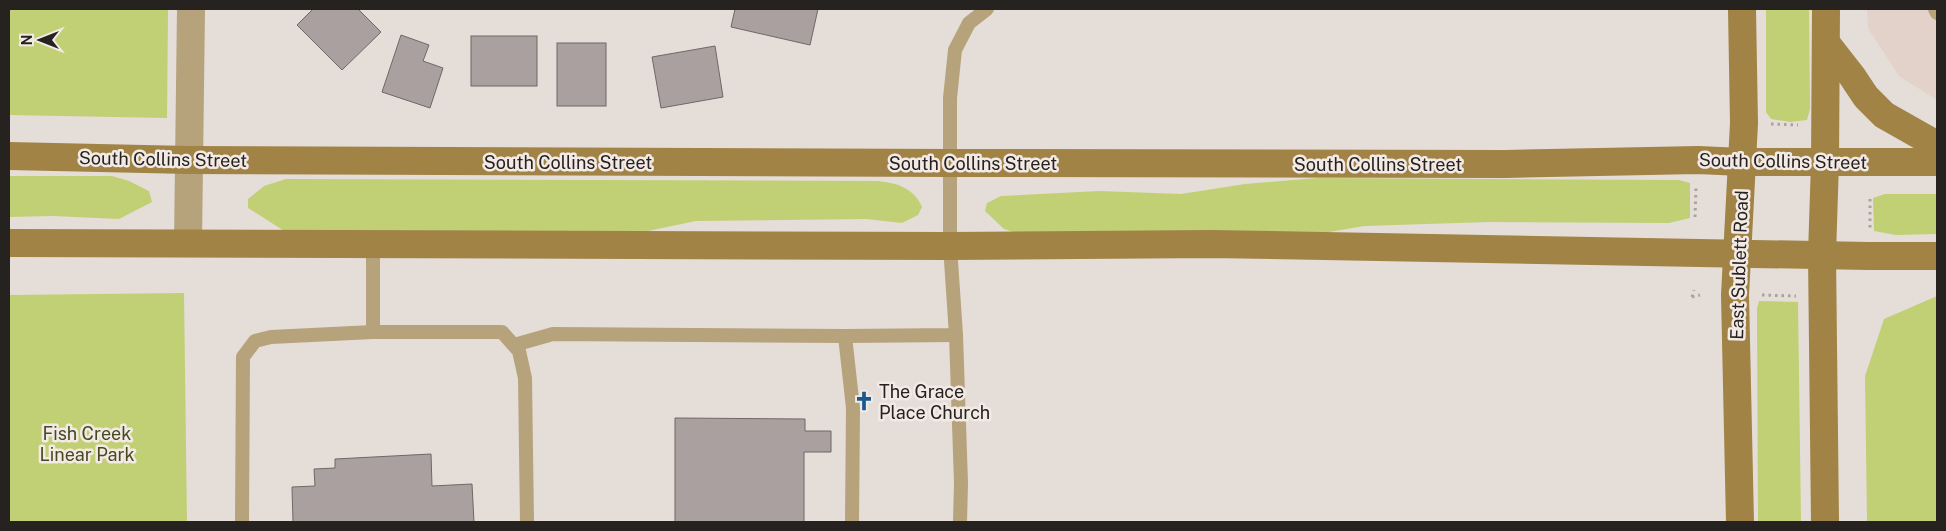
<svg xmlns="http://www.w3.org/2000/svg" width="1946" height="531" font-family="'Public Sans',sans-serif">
	<rect width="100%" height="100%" fill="#e5ddd8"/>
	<!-- built -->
	<polygon fill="#e3d2c9" points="1867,9 1937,9 1937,100 1899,76 1868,28"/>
	<!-- green -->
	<g fill="#c1d075">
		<polygon points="9,9 168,9 167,118 9,115"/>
		<polygon points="1766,9 1809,9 1810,109 1807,120 1790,122 1771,119 1766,112"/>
		<polygon points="9,176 112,176 129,181 149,191 152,202 119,219 53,216 9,217"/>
		<polygon points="1317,178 1679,180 1690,183 1690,218 1669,223 1489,222 1364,226 1329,232 1020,234 1004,229 985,211 987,203 1001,196 1099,191 1181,194 1245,184"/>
		<path d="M286,179l592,2c19,2 36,7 44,26l-4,8 -16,8 -36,-4 -170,2 -53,11h-357l-38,-24v-9l16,-13z"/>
		<polygon points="1885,194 1937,194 1937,234 1896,235 1874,231 1873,198"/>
		<polygon points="184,293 187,522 9,522 9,295"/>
		<polygon points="1937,296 1937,522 1867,522 1865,376 1884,319"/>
		<polygon points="1759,301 1798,302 1801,522 1758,522 1757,308"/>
	</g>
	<!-- building -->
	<g fill="#aaa0a0" stroke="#716767">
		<polygon points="313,9 358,9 381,32 342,70 297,25"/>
		<polygon points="735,9 818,9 810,45 731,27"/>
		<polygon points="401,35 429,45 423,61 443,68 430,108 382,92"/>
		<rect x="471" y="36" width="66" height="50"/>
		<rect x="557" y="43" width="49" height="63"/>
		<polygon points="715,46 723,97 661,108 652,57"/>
		<polygon points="675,418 805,419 805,431 831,431 831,452 804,452 804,522 675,522"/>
		<polygon points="431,454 432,486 472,484 474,522 293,522 292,487 315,486 314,469 335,468 335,459"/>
	</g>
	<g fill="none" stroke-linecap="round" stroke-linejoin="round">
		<!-- path -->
		<g stroke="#a9a39f" stroke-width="3" stroke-dasharray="2.5 4" stroke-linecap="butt">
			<polyline points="1771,124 1798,125"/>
			<polyline points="1870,199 1870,228"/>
			<polyline points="1695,217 1696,187"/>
			<polyline points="1762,295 1796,296"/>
			<polyline points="1692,297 1700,295"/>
			<polyline points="1692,297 1694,290"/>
		</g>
		<!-- lane -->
		<g stroke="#b6a27b" stroke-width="14">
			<polyline points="1935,9 1937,13"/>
			<polyline points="373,332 373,243"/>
			<polyline points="956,335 961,483 960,522"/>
			<polyline points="845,336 853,408 852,522"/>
			<polyline points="514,345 553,334 845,336 956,335 950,246 950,98 955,50 969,23 987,9"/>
			<polyline points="242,522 243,357 255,341 271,337 373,332 502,332 519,351 525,378 527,522"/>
		</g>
		<!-- street -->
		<polyline stroke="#b6a27b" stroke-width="28" points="188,242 191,9"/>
		<!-- secondary -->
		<g stroke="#a18346" stroke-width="28">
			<polyline points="1827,44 1852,76 1866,97 1884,115 1937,145"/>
			<polyline points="9,156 189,160 950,163 1505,164 1698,160 1742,162 1937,162"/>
			<polyline points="9,243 950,246 1211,244 1868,256 1937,256"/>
			<polyline points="1740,522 1735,295 1744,123 1742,9"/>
			<polyline points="1825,522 1822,255 1825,162 1826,9"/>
		</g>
	</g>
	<!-- icons -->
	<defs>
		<symbol id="church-bare" viewBox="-9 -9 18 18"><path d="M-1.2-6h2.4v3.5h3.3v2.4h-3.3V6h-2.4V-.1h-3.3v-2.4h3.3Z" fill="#1a5a90" stroke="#f3eae5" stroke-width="2.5" paint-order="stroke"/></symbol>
	</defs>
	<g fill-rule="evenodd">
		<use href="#church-bare" x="850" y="387" width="28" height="28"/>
	</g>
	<g text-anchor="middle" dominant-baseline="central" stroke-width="5" stroke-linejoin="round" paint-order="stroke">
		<!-- street labels -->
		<g font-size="18" fill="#252220" stroke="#f3eae5">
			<text transform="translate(163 159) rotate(1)">South Collins Street</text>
			<text transform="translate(1783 161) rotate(1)">South Collins Street</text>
			<text x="568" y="162">South Collins Street</text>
			<text x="973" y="163">South Collins Street</text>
			<text x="1378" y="164">South Collins Street</text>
			<text transform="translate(1739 265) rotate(-88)">East Sublett Road</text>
		</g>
		<!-- poi labels -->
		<g font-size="18" fill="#252220" stroke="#f3eae5" text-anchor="start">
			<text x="879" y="391">The Grace<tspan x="879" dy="21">Place Church</tspan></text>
		</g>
		<!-- park labels -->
		<g font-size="18" fill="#454b21" stroke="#f3eae5">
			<text x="87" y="433">Fish Creek<tspan x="87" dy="21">Linear Park</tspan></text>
		</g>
	</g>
	<!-- border -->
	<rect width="1946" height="531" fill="none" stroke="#252220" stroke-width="20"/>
	<!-- north arrow -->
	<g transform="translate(40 40) rotate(270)" stroke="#f3eae5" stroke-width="4" paint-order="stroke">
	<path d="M0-4L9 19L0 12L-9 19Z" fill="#252220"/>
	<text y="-8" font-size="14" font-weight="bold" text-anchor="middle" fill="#252220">N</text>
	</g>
</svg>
